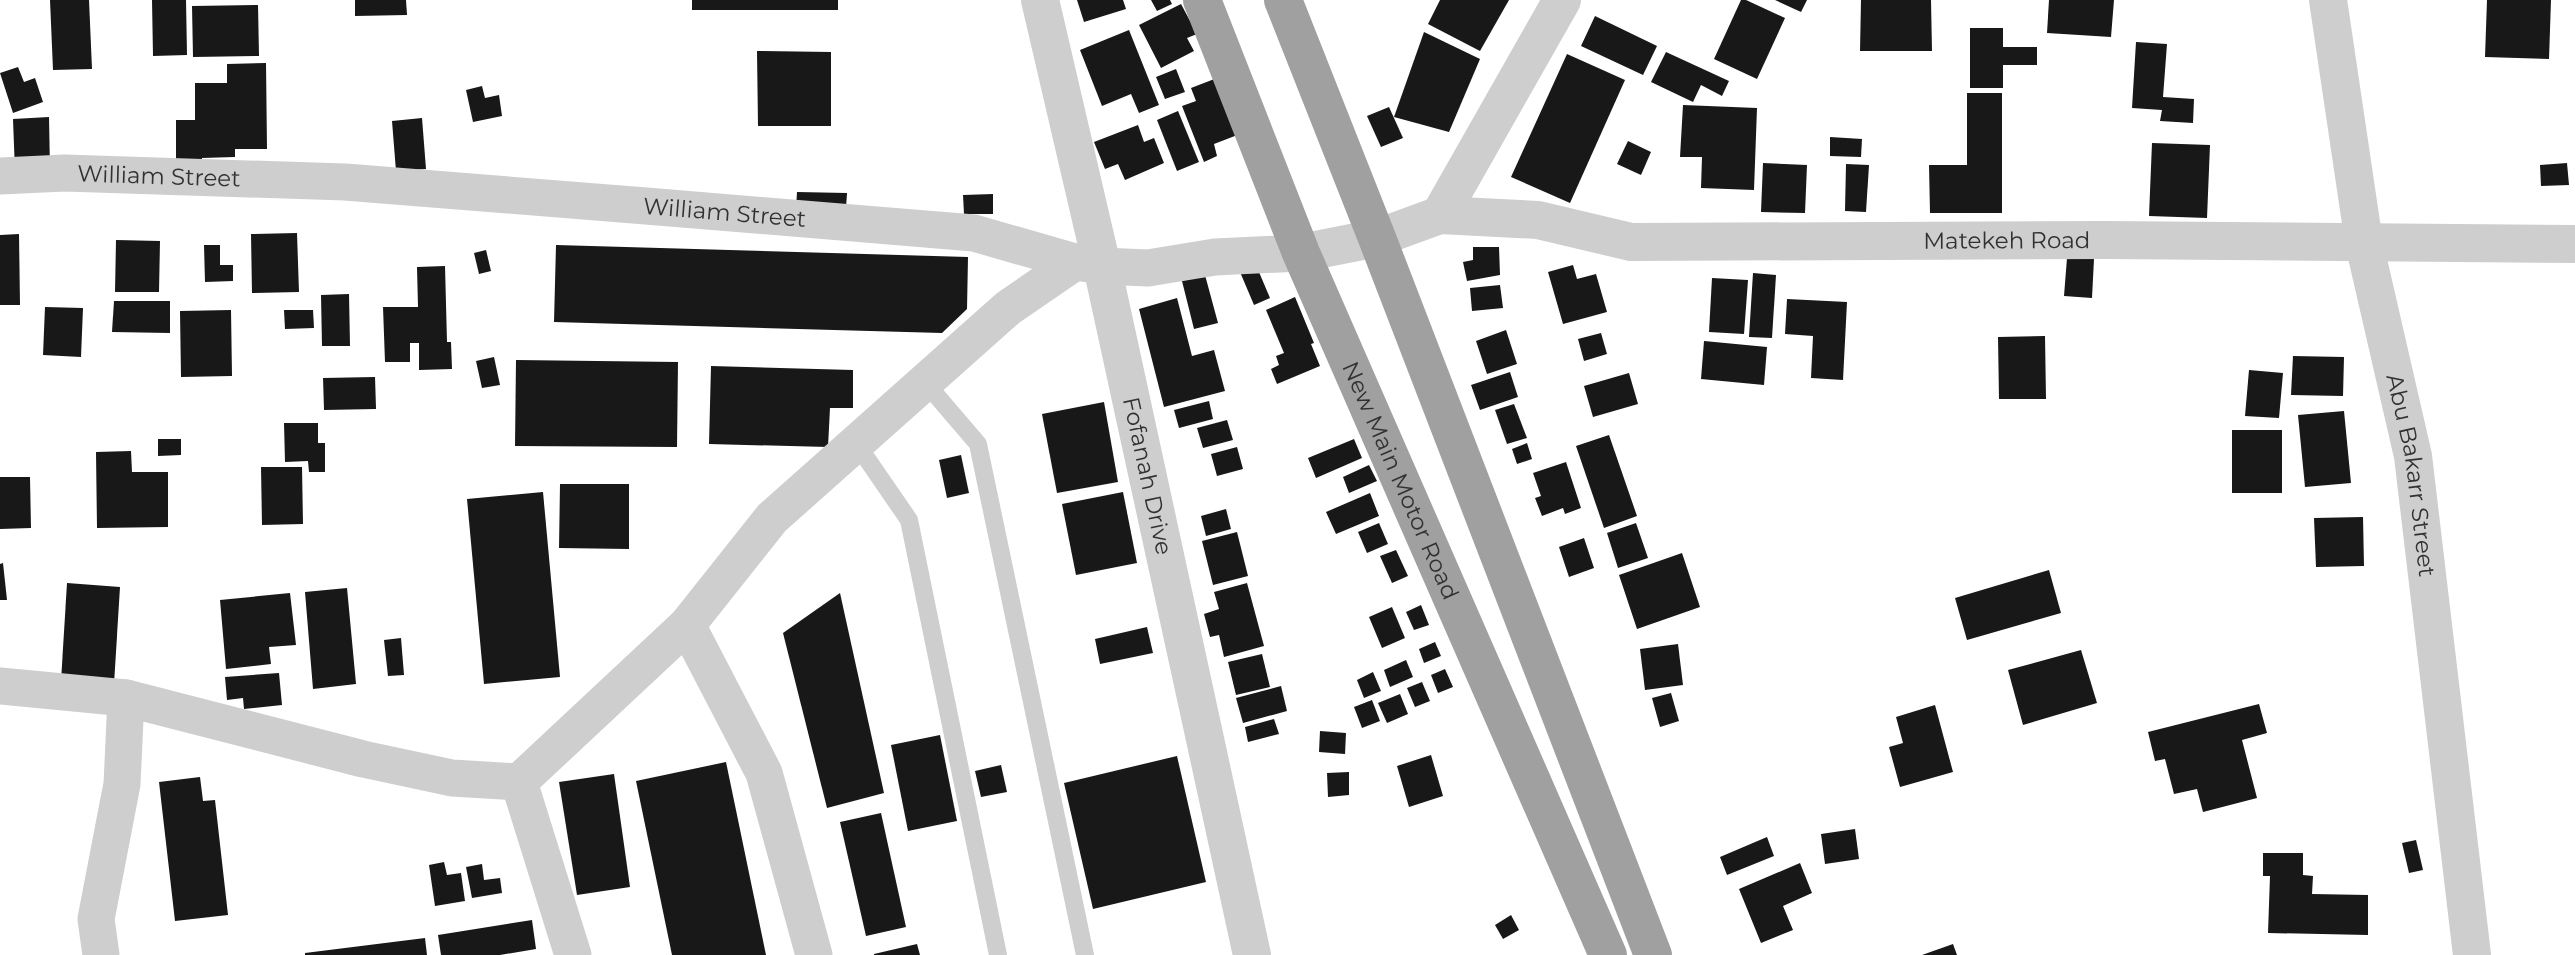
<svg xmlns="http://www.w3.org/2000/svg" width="2575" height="955" font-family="Montserrat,sans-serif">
	<rect width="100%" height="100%" fill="#fff"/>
	<!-- building -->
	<g fill="#181818">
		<polygon points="50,0 89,0 92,69 53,70"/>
		<polygon points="152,0 186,0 187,55 153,56"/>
		<polygon points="355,0 406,0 407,15 355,16"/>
		<rect x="692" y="0" width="146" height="10"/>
		<polygon points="1077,0 1123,0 1126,9 1084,22"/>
		<polygon points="1151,0 1170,0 1172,4 1157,11"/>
		<polygon points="1440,0 1509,0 1480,51 1428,24"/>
		<polygon points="1741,0 1746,0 1785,18 1757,79 1714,59"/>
		<polygon points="1775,0 1807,0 1801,12"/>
		<polygon points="1861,0 1931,0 1932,51 1860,51"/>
		<polygon points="2049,0 2114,0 2111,37 2047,33"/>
		<polygon points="2487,0 2551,0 2549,59 2485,57"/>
		<polygon points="1181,4 1197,34 1187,38 1194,51 1161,68 1139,25"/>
		<polygon points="258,5 259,56 193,57 192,6"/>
		<polygon points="1595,16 1657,46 1643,75 1581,46"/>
		<polygon points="1970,28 2003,28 2003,47 2037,47 2037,65 2003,65 2003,88 1970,88"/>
		<polygon points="1129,30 1159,105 1139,113 1131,94 1102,106 1080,50"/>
		<polygon points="1424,32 1480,59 1449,132 1394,117"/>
		<polygon points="2136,42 2167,44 2163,97 2194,99 2193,123 2160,121 2162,110 2132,108"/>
		<polygon points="757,51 831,52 831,126 758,126"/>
		<polygon points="1666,52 1729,81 1722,96 1701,85 1693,102 1651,82"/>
		<polygon points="1567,54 1625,80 1570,203 1511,177"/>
		<polygon points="266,63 267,149 235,149 235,157 202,158 202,165 176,165 176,120 195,120 195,83 227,83 227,64"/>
		<polygon points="18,67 24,82 35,78 43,102 13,113 0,73"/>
		<polygon points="1176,69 1185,92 1165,99 1156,77"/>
		<polygon points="1217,78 1240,134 1214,144 1217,156 1204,162 1182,106 1196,101 1191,88"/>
		<polygon points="482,86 485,98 499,95 502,116 473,122 466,90"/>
		<polygon points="1967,93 2002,93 2002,213 1930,213 1929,165 1967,165"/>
		<polygon points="1683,105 1757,108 1754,190 1701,188 1702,157 1680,157"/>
		<polygon points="1389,107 1403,138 1381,147 1367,116"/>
		<polygon points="1178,111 1199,162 1177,171 1157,120"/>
		<polygon points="49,117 50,170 15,172 13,119"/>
		<polygon points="422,118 426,169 396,171 392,121"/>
		<polygon points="1138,125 1144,142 1154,138 1164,163 1125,180 1118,164 1105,169 1094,142"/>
		<polygon points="1830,137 1862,139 1861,157 1830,156"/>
		<polygon points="1628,141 1651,152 1641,175 1617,164"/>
		<polygon points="2152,143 2210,145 2207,218 2149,216"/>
		<polygon points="1763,163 1807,165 1805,213 1761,212"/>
		<polygon points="2567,163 2569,185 2541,186 2540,165"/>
		<polygon points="1846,164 1869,165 1866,212 1845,211"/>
		<polygon points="797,192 847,193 846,208 796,207"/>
		<polygon points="993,194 993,214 964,214 963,195"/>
		<polygon points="297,233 299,292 252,293 251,234"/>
		<polygon points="19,234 20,305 0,305 0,235"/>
		<polygon points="116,240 160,241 159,292 115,292"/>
		<polygon points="204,245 220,245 220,265 233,265 233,281 205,282"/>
		<polygon points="556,245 968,257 967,309 942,333 554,322"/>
		<polygon points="1473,247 1499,247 1500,275 1467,281 1463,262 1473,260"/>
		<polygon points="486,250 491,271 479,274 474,253"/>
		<polygon points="2067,258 2094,259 2092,298 2064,296"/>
		<polygon points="1256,265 1270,298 1254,305 1240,272"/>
		<polygon points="1573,265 1577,279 1596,274 1607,312 1563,324 1548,272"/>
		<polygon points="445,266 447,342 451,342 452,369 419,370 419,343 410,343 410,362 385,362 383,307 418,307 417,267"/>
		<polygon points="1753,273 1776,275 1772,338 1749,337"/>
		<polygon points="1205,275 1218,323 1194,329 1182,281"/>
		<polygon points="1712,278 1748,280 1744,334 1709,332"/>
		<polygon points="1500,285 1503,308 1472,311 1470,288"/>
		<polygon points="349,294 350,346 322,346 321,295"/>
		<polygon points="1295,297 1314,343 1311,344 1320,366 1277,384 1271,369 1279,365 1276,356 1284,353 1266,310"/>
		<polygon points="1177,298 1192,356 1214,350 1225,391 1164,407 1139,309"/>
		<polygon points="1787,299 1847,302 1843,380 1811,378 1813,336 1785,334"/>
		<polygon points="114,301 170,301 170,333 112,332"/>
		<polygon points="45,307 83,308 81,357 43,355"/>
		<polygon points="231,310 232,376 181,377 180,311"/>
		<polygon points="284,310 313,310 314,328 285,329"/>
		<polygon points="1506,330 1517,364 1487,374 1476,341"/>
		<polygon points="1601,333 1607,354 1584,361 1578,339"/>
		<polygon points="2045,336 2046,399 1999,399 1998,337"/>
		<polygon points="1704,341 1767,347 1764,385 1701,379"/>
		<polygon points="2293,356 2344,357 2343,396 2291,395"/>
		<polygon points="494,357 500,385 482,388 476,361"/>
		<polygon points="516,360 678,362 677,447 515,446"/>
		<polygon points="711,366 853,370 853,408 830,408 828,447 709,444"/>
		<polygon points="2249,370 2283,373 2279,418 2245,416"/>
		<polygon points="1510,372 1518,397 1480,410 1471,385"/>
		<polygon points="1629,373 1638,404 1593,417 1584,386"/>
		<polygon points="375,377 376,409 324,410 323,378"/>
		<polygon points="1209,401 1213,419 1179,428 1174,410"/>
		<polygon points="1104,402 1118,482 1057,493 1042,414"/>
		<polygon points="1514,404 1527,438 1507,444 1495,410"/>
		<polygon points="2344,411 2351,483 2305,487 2298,415"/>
		<polygon points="1227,420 1233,440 1203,448 1197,428"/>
		<polygon points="284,423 318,423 318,443 325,443 325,472 309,472 308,461 285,462"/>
		<rect x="2232" y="430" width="50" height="63"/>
		<polygon points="1609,435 1637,516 1604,528 1576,446"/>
		<polygon points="158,439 181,439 181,455 158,456"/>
		<polygon points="1354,439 1362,458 1316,478 1308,458"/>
		<polygon points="1527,443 1532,459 1517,464 1512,449"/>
		<polygon points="1237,447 1243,469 1217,476 1211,454"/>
		<polygon points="131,451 132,472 168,472 168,527 97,528 96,452"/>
		<polygon points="961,455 969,493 947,498 939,460"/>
		<polygon points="1566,462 1581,508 1565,514 1563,508 1542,516 1535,498 1541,496 1533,473"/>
		<polygon points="1369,465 1377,481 1349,493 1343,477"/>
		<polygon points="261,467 302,467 303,524 262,525"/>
		<polygon points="0,477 30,477 31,528 0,529"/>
		<polygon points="560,484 629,484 629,549 559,548"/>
		<polygon points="543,492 560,677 484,684 467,499"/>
		<polygon points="1123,492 1137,563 1076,575 1062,504"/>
		<polygon points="1370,493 1379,516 1336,534 1326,512"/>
		<polygon points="1226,509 1231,529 1206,536 1201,516"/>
		<polygon points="2363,517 2364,566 2316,567 2314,518"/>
		<polygon points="1379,523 1388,544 1367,553 1358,532"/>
		<polygon points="1636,523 1648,558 1618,568 1607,533"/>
		<polygon points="1237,532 1248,576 1213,585 1202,541"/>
		<polygon points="1584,538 1594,568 1569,577 1559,547"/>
		<polygon points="1396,550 1408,576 1392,583 1380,556"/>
		<polygon points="1682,553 1700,607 1637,629 1619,575"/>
		<polygon points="3,563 7,600 0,600 0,564"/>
		<polygon points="2049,570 2061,613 1967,640 1955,598"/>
		<polygon points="67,583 120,587 114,684 61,681"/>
		<polygon points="1247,583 1264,646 1224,657 1219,635 1210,637 1204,614 1219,609 1214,592"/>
		<polygon points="347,588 356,684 313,689 305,592"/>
		<polygon points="290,593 296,645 269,647 271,664 226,669 220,600"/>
		<polygon points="840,593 884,793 827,808 783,633"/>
		<polygon points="1421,605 1429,625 1414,630 1406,612"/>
		<polygon points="1392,607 1405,638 1382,648 1369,617"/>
		<polygon points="1147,627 1153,653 1100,664 1095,639"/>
		<polygon points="401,638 404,675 388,676 384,640"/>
		<polygon points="1435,642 1441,656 1424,663 1419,649"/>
		<polygon points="1678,644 1683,685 1645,690 1640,649"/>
		<polygon points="2081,650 2097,703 2023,725 2008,670"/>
		<polygon points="1262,654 1270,687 1236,695 1228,662"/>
		<polygon points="1406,660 1413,677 1390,687 1384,670"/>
		<polygon points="1445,669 1453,687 1438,693 1431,675"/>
		<polygon points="1373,672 1381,691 1364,698 1357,680"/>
		<polygon points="279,673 282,705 244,709 243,698 227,700 225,677"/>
		<polygon points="1422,682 1430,701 1415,707 1407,688"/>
		<polygon points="1281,686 1287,711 1243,723 1236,698"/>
		<polygon points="1671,693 1679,721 1660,727 1652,698"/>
		<polygon points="1400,694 1408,714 1387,723 1378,703"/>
		<polygon points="1372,700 1380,721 1362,728 1354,707"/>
		<polygon points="2259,704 2267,733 2242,740 2257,798 2203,812 2197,789 2174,794 2165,759 2155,761 2148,732"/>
		<polygon points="1935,705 1953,772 1900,787 1889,747 1903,743 1896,717"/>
		<polygon points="1274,719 1279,734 1248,742 1245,727"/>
		<polygon points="1320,731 1346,733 1345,754 1319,752"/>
		<polygon points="940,735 957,821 908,831 891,745"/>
		<polygon points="1431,755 1443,796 1409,807 1397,766"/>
		<polygon points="1177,756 1206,882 1093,909 1064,783"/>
		<polygon points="726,762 766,955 672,955 636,781"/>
		<polygon points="1001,765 1007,792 981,797 975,771"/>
		<polygon points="1349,772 1349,795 1328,797 1327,773"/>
		<polygon points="614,774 630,887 577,895 559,782"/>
		<polygon points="200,777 203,801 215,800 228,915 175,921 159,782"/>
		<polygon points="881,813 906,927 866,936 840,822"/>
		<polygon points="1855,829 1859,859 1825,864 1821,834"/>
		<polygon points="1767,837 1774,856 1727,875 1720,857"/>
		<polygon points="2416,840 2423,870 2409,873 2402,843"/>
		<polygon points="2263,853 2303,853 2303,875 2313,876 2312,894 2368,895 2368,935 2268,933 2270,876 2263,876"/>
		<polygon points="444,862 447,875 461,873 465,901 435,906 429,865"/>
		<polygon points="1800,863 1812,893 1783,906 1793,930 1761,943 1739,889"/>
		<polygon points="482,864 484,880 500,878 502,893 472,898 466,867"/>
		<polygon points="1511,915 1519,930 1503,939 1495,925"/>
		<polygon points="532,920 536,949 500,955 441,955 438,935"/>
		<polygon points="425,938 427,955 305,955 305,953"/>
		<polygon points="917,944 920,955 874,955 874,954"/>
		<polygon points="1953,944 1957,955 1922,955"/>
	</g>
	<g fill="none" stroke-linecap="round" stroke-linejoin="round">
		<!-- service -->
		<g stroke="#cecece" stroke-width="18">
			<polyline points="924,381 978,444 1085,955"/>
			<polyline points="856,443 909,520 998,955"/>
		</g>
		<!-- minor -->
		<g stroke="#cecece" stroke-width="37">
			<path id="s1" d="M0,176l65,-3 280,9 301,24 328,27 101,29 27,4 46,2 67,-11 86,-4"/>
			<polyline points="687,625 764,773 814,955"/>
			<polyline points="0,686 126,698"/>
			<polyline points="519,782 573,955"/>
			<polyline points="101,955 96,919 122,784 126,698 363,759 452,778 519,782 687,625 772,518 1008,308 1075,262"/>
		</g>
		<!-- tertiary -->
		<g stroke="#cecece" stroke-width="38">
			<path id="s2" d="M1040,0l62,266 150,689"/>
			<path id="s3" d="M2328,0l36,243 49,213 59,499"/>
			<polyline points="1440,215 1562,0"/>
			<path id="s4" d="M1301,253l76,-15 63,-23 98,5 93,22 475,-2 469,4"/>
		</g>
		<!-- trunk -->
		<g stroke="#a0a0a0" stroke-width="38">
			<path id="s5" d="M1202,0l99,253 307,702"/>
			<polyline points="1283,0 1377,238 1653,955"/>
		</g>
	</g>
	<g text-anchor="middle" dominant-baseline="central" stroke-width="7" stroke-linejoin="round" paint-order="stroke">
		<!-- street labels -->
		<g font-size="23" fill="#313131" stroke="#fff">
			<text stroke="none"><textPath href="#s1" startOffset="159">William Street</textPath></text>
			<text stroke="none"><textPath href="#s1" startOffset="726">William Street</textPath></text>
			<text stroke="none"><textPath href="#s4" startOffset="714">Matekeh Road</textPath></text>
			<text stroke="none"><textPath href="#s3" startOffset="483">Abu Bakarr Street</textPath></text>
			<text stroke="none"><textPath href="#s2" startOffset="488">Fofanah Drive</textPath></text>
			<text stroke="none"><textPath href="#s5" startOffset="520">New Main Motor Road</textPath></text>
		</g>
	</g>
</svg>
